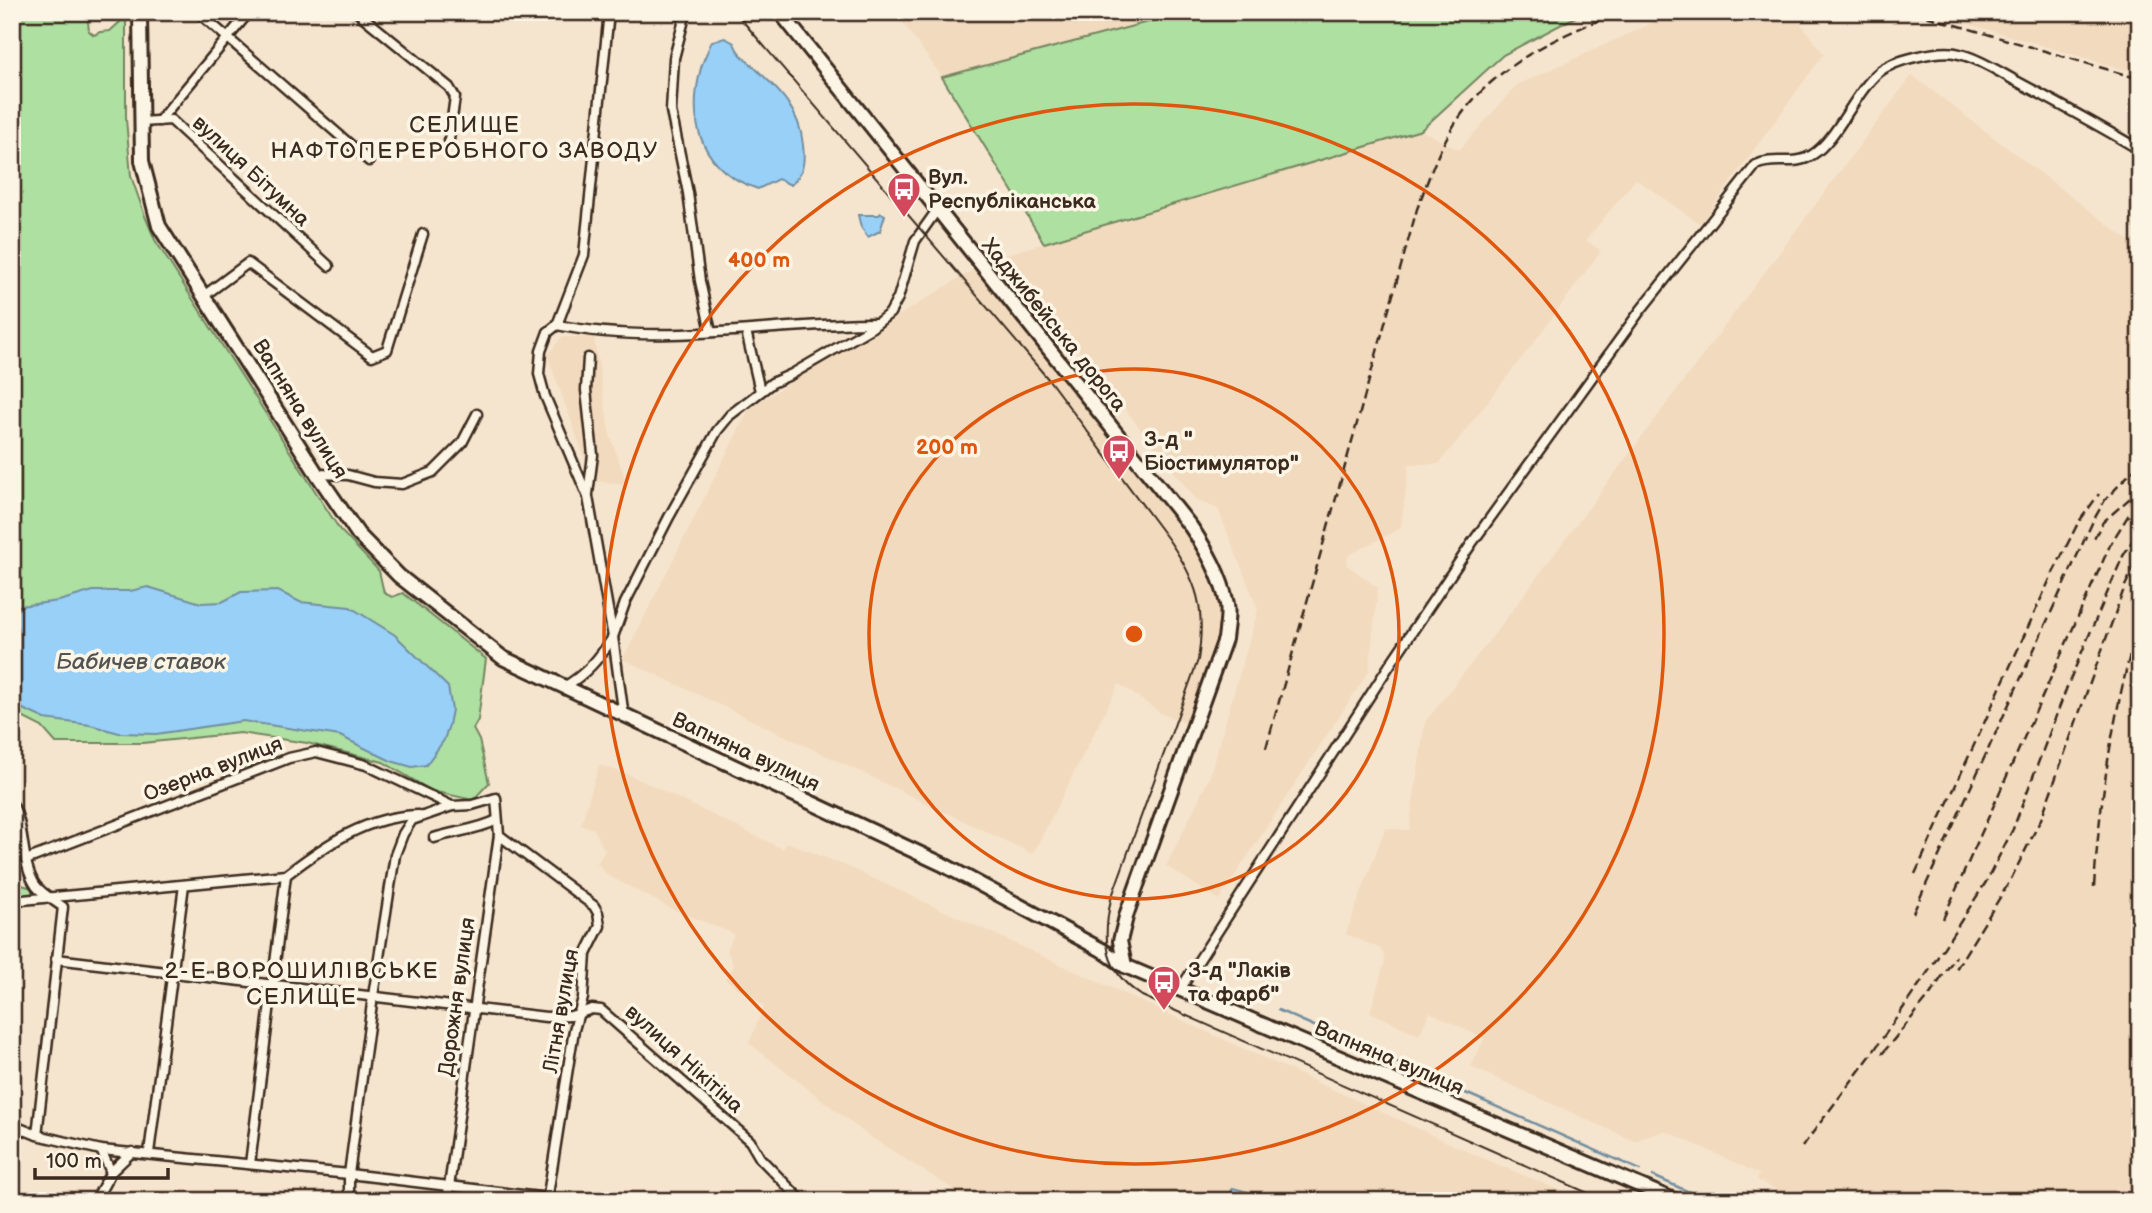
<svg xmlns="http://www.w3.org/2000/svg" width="2152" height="1213" font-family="'Balsamiq Sans',sans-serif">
	<rect width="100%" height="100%" fill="#f6e5ce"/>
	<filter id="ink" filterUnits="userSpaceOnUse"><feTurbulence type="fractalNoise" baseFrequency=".0143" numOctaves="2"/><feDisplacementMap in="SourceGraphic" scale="14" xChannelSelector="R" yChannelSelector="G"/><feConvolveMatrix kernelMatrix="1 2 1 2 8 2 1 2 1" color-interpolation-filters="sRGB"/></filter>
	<g filter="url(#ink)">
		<!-- built -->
		<g fill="#f2dabe">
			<polygon points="895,12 1148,12 1154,20 942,77"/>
			<polygon points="1676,12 1792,12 1824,54 1700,224 1636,179 1586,240 1601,251 1532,345 1439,464 1409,464 1401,528 1349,555 1346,564 1378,588 1369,671 1219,900 1166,866 1209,778 1258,610 1218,509 1197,501 1004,255 1421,130 1459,150 1517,85"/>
			<polygon points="1930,12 2140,12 2140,74 1931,13"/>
			<polygon points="1912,75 2140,249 2140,1201 1798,1201 1757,1180 1759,1174 1675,1135 1664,1131 1634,1141 1471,1067 1484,1039 1430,1012 1419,1035 1370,1012 1385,961 1383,953 1379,948 1346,934 1385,828 1409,830 1425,722 1499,628"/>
			<polygon points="979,266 1206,555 1222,610 1219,638 1191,725 1162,714 1119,684 1033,854 623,659 753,401 759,402"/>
			<polygon points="562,337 594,337 610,435 627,484 593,481 547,355"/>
			<polygon points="599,765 628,774 783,849 787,842 846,866 1480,1157 1586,1201 972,1201 867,1135 749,1043 764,1006 725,979 733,966 727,950 734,934 672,909 607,875 597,863 605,851 594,829 581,825"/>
		</g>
		<!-- green -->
		<g fill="#aee0a1" stroke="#748560" stroke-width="2">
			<polygon points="29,12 87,12 89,31 94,35 100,32 110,31 121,21 120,12 126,14 126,119 131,176 145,216 155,240 340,530 379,571 384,593 392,597 403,593 486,659 478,720 473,729 479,740 489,783 473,800 432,791 383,762 307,743 240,733 143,743 56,743 42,727 12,712 12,17"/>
			<polygon points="1142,12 1585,12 1503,55 1421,130 1044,243 942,77 1152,21 1146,18"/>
			<polygon points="12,882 32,888 32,894 12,898"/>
		</g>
		<!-- water -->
		<g fill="#98d0f7" stroke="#738ea0" stroke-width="2">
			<path d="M725,38l9,5c4,12 12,16 21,25 24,22 45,42 48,77 2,16 1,28 -12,40l-13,-6 -20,10c-55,-18 -71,-63 -58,-117 2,-11 8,-21 12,-31z"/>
			<polygon points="881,213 885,215 880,231 868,237 861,227 858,215 879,215"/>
			<polygon points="148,587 201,603 222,602 241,592 278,591 300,602 350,607 395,635 448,687 452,710 449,725 444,740 426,765 412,767 391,761 340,736 243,721 156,734 119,733 90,725 45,719 12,704 12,607 59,601 93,591 130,591"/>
			<polygon points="1233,1188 1274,1199 1275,1201 1226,1201"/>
		</g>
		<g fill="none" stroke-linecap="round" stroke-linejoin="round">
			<!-- stream -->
			<g stroke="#738ea0" stroke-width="2.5">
				<polyline points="1278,1010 1348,1041"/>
				<polyline points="1361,1047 1448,1085"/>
				<polyline points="1461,1091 1640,1170"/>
				<polyline points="1653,1176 1705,1199"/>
			</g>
			<defs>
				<g id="street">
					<polyline points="198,12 369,161"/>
					<polyline points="357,12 449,87 455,97 449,140"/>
					<polyline points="686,12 674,58 671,111 688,193 700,281 711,332"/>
					<polyline points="159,121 249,12"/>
					<polyline points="142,122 171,120 329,266"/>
					<polyline points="205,295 248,263 372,356 387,350 423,234"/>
					<path d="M557,325c105,22 214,-2 320,-2"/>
					<polyline points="746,331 760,391"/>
					<polyline points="588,358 586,390 593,455 588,494"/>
					<polyline points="317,474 348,475 374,482 402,484 433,472 462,443 477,414"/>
					<path d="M564,687c22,-13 35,-28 49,-50l-25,-140 -43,-101 -6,-22 2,-23 7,-19 9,-7 27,-70 25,-243"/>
					<polyline points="624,717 613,637 625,603 669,517 717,431 730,415 772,383 792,374 871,328 890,313 898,298 915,241 937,210"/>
					<path d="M12,804c14,23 8,59 24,82 6,8 19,15 27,21l-26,228"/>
					<polyline points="499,835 594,906 598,913 600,926 586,954 583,998 574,1030 547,1201"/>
					<path d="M434,838c21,-7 44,-8 63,-18"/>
					<polyline points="26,860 289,758 316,752 366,765 452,806"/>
					<path d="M12,901l274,-26c39,-30 81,-59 132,-60"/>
					<polyline points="56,959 546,1017 571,1016 592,1009 601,1010 750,1141 760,1158 802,1201"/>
					<path d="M1179,991l212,-328 81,-120 168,-232 116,-146c18,-9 38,2 56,-10 25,-15 43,-63 67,-83 14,-12 59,-22 76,-19 22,4 44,19 63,29 41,22 82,44 122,68"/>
					<polyline points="12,1125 37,1135 101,1150 349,1174 573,1201"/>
					<polyline points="149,1153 184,885"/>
					<polyline points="250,1164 286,875"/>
					<polyline points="111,1172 132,1152"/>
					<polyline points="95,1201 111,1172 101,1150"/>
					<polyline points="349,1201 349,1174 373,996 395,855 403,834 412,820 452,806 472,805 496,798 499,835 447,1201"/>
				</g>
				<g id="secondary">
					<polyline points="140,12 142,161 159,226 317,474 358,534 399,576 503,658 942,864 1102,950 1125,966 1676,1201"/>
					<path d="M780,12l411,515c16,24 30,48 36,77 2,11 -1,24 -2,35l-98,274 -7,28 5,25"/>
				</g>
			</defs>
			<!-- street casing -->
			<use href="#street" stroke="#3b2a1e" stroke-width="13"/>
			<!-- secondary casing -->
			<use href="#secondary" stroke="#3b2a1e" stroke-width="18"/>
			<!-- street -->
			<use href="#street" stroke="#fcf5e5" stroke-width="8"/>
			<!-- secondary -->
			<use href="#secondary" stroke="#fcf5e5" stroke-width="12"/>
			<!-- tram -->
			<path stroke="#3b2a1e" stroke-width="2" d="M735,12l314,368 119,159c30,43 38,70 30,121l-87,239c-9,42 -7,72 31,97l464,205"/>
			<!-- rail -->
			<g stroke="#3b2a1e" stroke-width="2.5" stroke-dasharray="10 5" stroke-linecap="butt">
				<polyline points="1912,12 2140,79"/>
				<polyline points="2094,538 2103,522 2137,492"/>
				<path d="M1266,748l151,-539c9,-23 17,-48 29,-70 36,-68 106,-102 175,-127"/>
				<polyline points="1915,874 2050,579 2078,523 2099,494"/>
				<path d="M2094,887c6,-93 20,-179 46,-269"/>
				<polyline points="1913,913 2093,521 2105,500 2140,463"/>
				<polyline points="1943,919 2111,543 2140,497"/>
				<polyline points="1956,969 2010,881 2041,819 2125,586 2140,555"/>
				<polyline points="1882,1054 1927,999 1956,956"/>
				<polyline points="1802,1147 1871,1055 1930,969 1986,882 2013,829 2067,687 2123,556 2140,528"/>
			</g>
		</g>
	</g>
	<!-- distance rings -->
	<g fill="none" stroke="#df570d" stroke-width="3.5">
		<circle cx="1134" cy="634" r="265"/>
		<circle cx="1134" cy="634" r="530"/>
	</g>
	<!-- icons -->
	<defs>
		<symbol id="bus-pin" viewBox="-11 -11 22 30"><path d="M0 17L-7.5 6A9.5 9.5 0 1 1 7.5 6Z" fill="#d1495b" stroke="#fcf5e5"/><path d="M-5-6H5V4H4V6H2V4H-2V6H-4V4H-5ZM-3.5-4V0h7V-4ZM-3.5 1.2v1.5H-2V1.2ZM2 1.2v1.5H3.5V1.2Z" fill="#fff"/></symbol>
	</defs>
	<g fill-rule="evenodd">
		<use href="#bus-pin" x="885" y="170" width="38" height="52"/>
		<use href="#bus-pin" x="1100" y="432" width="38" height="52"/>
		<use href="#bus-pin" x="1145" y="963" width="38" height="52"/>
	</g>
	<g text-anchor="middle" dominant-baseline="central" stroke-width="7" stroke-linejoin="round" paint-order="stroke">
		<!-- street labels -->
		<g font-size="21" fill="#3b2a1e" stroke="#fcf5e5">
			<text transform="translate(251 171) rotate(43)">вулиця Бітумна</text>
			<text transform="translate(1054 325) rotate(51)">Хаджибейська дорога</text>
			<text transform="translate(300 409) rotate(58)">Вапняна вулиця</text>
			<text transform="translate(746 752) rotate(25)">Вапняна вулиця</text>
			<text transform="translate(213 769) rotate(-21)">Озерна вулиця</text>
			<text transform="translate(457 997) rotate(-82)">Дорожня вулиця</text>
			<text transform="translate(561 1011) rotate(-80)">Літня вулиця</text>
			<text transform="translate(1389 1058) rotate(23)">Вапняна вулиця</text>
			<text transform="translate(684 1059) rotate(42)">вулиця Нікітіна</text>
		</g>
		<!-- poi labels -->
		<g font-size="21" font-weight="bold" fill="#3b2a1e" stroke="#fcf5e5" text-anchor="start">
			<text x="928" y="177">Вул.<tspan x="928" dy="24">Республіканська</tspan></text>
			<text x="1144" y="439">З-д "<tspan x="1144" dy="24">Біостимулятор"</tspan></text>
			<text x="1188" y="970">З-д "Лаків<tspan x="1188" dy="24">та фарб"</tspan></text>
		</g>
		<!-- neighbourhood labels -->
		<g font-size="23" letter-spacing="2" fill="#3b2a1e" stroke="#fcf5e5">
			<text x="465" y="125">СЕЛИЩЕ<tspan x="465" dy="26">НАФТОПЕРЕРОБНОГО ЗАВОДУ</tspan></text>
			<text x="302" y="971">2-Е ВОРОШИЛІВСЬКЕ<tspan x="302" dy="26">СЕЛИЩЕ</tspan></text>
		</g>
		<!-- water labels -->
		<g font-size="23" font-style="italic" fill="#525454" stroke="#fcf5e5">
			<text x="141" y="662">Бабичев ставок</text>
		</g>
	</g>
	<circle cx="1134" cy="634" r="10" fill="#df570d" stroke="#fcf5e5" stroke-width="3.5"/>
	<g font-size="21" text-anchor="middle" font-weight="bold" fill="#df570d" stroke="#fcf5e5" stroke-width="7" stroke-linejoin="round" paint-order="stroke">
		<text x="759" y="267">400 m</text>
		<text x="947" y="454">200 m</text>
	</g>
	<!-- margin -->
	<rect width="2152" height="1213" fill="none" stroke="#fcf5e5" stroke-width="42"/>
	<rect x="21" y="21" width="2110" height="1171" fill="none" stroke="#3b2a1e" stroke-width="2.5" filter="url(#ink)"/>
	<!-- scale -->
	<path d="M35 1168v10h133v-10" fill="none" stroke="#3b2a1e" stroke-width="3.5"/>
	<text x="46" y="1168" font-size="21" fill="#3b2a1e" stroke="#fcf5e5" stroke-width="5" paint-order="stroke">100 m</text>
</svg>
